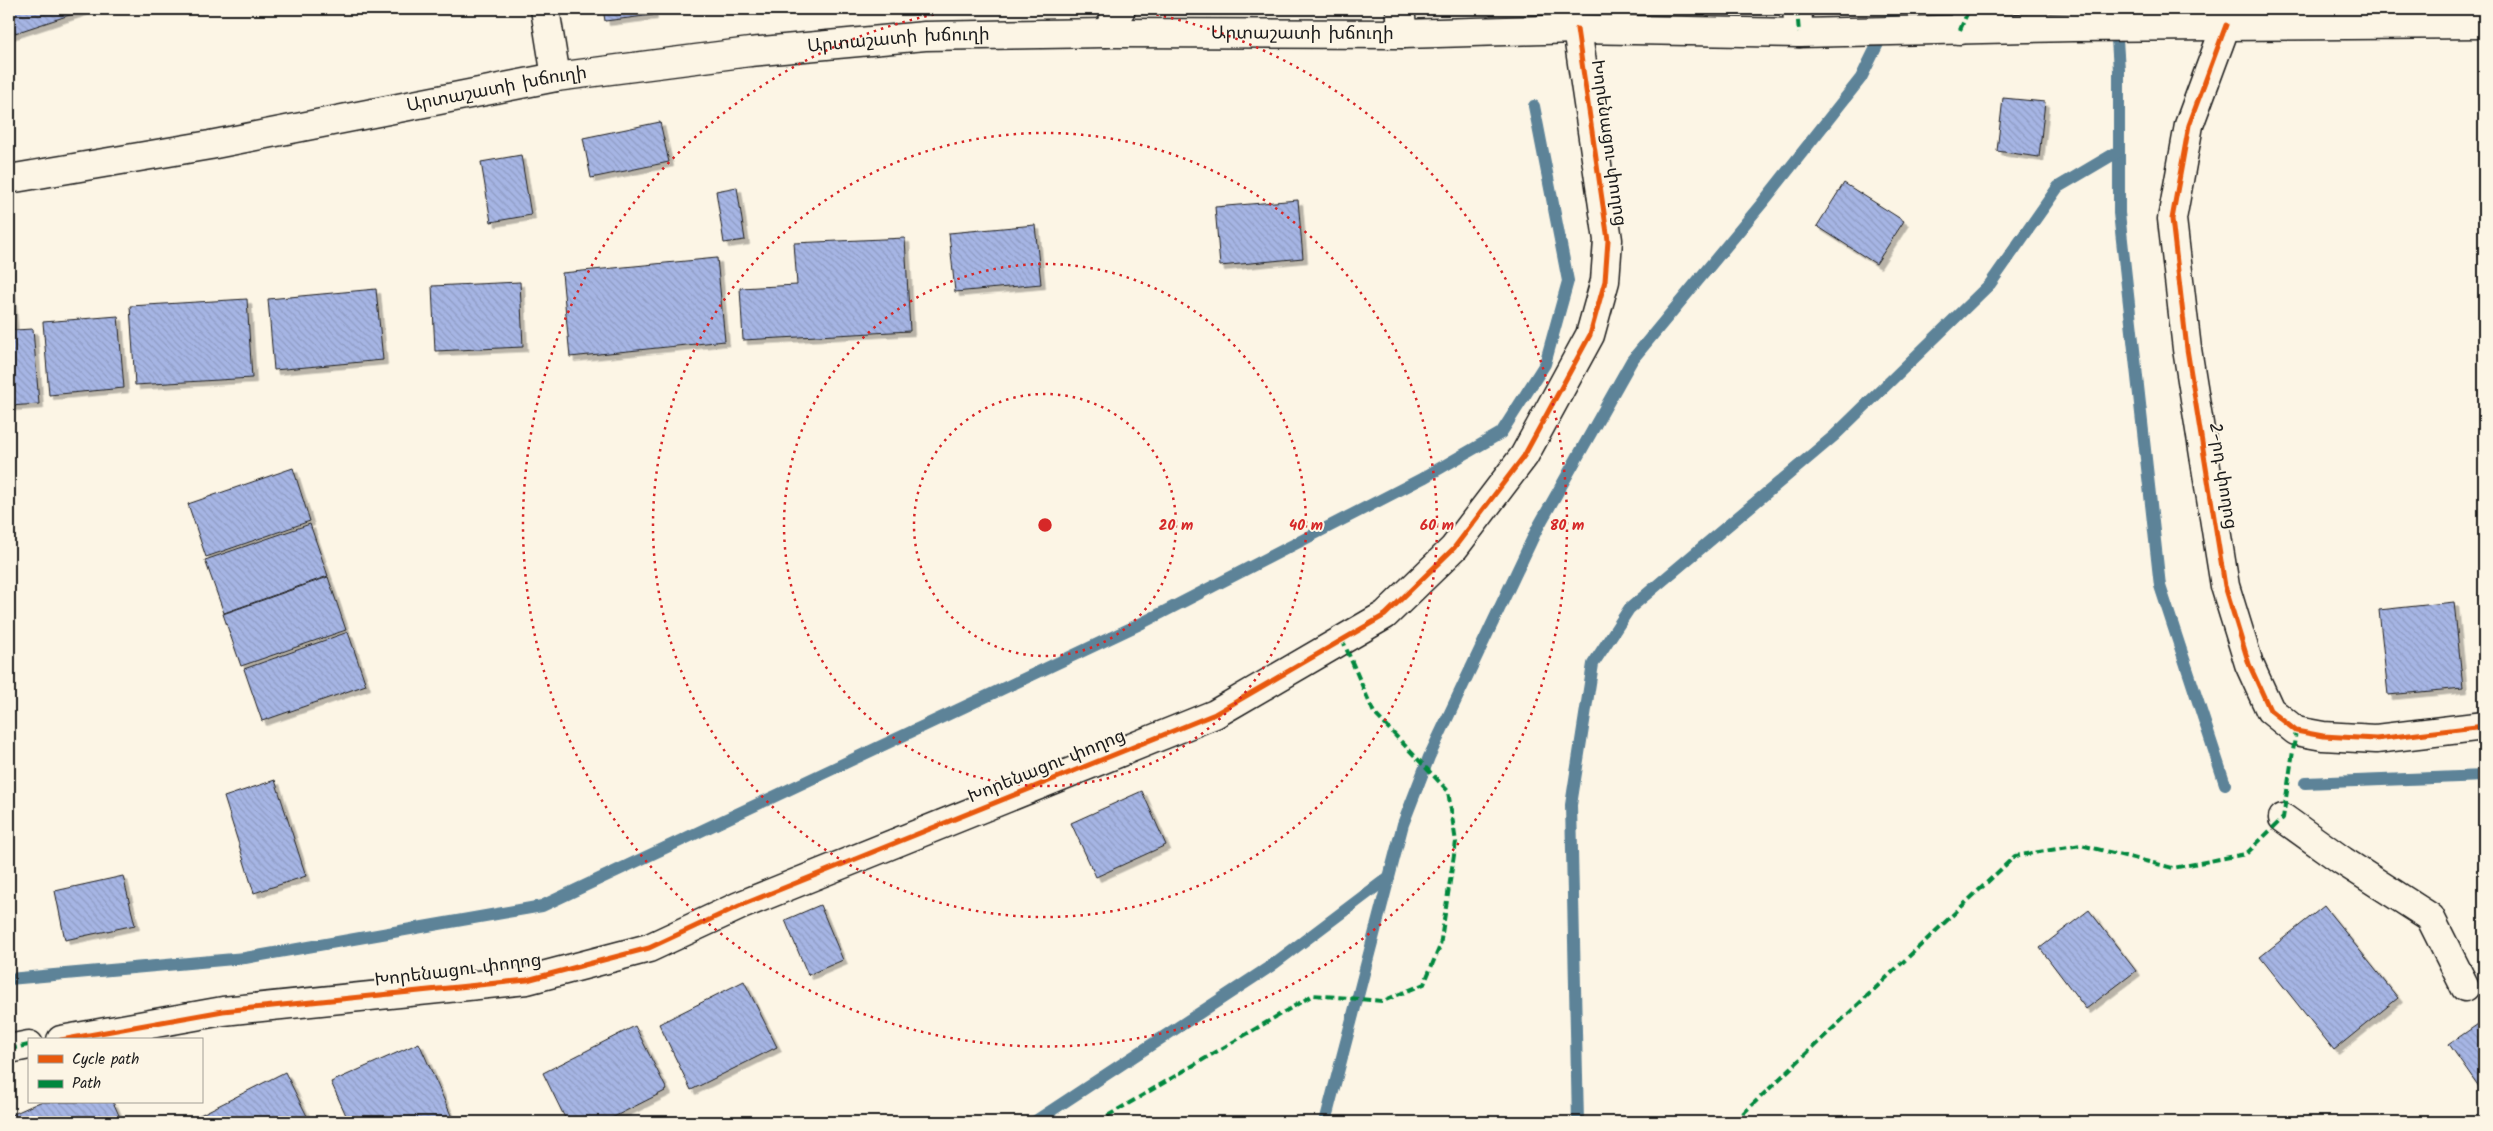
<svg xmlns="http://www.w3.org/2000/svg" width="2493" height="1131" font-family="Kalam,'Noto Sans Armenian',sans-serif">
	<defs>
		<pattern id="building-back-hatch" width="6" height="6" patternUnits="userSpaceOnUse" patternTransform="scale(1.25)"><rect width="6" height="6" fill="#a6b5e4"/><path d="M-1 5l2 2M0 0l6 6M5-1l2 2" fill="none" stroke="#8e9bc3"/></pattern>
		<filter id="shadow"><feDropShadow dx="4.5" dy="4.5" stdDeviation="0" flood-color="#0004"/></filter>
	</defs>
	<rect width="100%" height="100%" fill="#fcf5e5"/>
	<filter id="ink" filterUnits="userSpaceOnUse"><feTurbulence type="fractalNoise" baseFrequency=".02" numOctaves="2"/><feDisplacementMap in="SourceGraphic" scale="10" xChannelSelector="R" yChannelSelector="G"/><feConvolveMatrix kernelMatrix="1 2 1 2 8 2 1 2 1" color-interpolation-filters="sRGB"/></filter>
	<g filter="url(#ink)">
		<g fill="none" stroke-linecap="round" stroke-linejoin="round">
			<!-- stream -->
			<g stroke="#5d8398" stroke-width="12">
				<polyline points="2115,9 2119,70 2119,213 2160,586 2225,784"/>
				<polyline points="2305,783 2484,776"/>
				<polyline points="9,979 245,958 542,906 1142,623 1423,478 1501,433 1545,364 1568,281 1534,106"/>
				<polyline points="1034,1122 1271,966 1389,877"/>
				<polyline points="1325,1122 1403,824 1429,757 1537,529 1632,360 1763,202 1861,78 1895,9"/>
				<polyline points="1578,1122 1571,805 1593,664 1629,609 1834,436 1990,284 2058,187 2119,151"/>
			</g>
		</g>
		<!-- building -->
		<g fill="url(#building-back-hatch)" stroke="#1c1c1c" filter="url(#shadow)">
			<polygon points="9,9 88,9 9,35"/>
			<polygon points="603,9 652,9 653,15 605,21"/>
			<polygon points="2003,98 2045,102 2039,157 1997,151"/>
			<polygon points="660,122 669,162 591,178 583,138"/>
			<polygon points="521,155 531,215 491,222 481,162"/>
			<polygon points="1844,183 1904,221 1876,264 1817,226"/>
			<polygon points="737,187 745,240 724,243 716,191"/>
			<polygon points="1298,200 1303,258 1220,266 1215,207"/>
			<polygon points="1035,225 1041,284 955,292 949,233"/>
			<polygon points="905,238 910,331 743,340 740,288 797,285 794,243"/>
			<polygon points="717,258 725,341 570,357 562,273"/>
			<polygon points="9,266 14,330 33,329 39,404 9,406"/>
			<polygon points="520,282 523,347 435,351 432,286"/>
			<polygon points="376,289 383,360 274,370 268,299"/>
			<polygon points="247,299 252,378 135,385 130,306"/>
			<polygon points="118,316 124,388 49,395 43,322"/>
			<polygon points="293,468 310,521 206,557 188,504"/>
			<polygon points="310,524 328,576 224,613 205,560"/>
			<polygon points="328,577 346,630 241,666 223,614"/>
			<polygon points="2454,602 2463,688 2388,695 2379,610"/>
			<polygon points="348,632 366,685 262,721 244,669"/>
			<polygon points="275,780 306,876 254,893 224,797"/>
			<polygon points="1142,791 1166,845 1096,877 1071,823"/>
			<polygon points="123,876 135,925 65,940 55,891"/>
			<polygon points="820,905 843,960 808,975 785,920"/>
			<polygon points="2324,906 2398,998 2334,1050 2260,957"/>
			<polygon points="2089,910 2136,971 2086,1009 2040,948"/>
			<polygon points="744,981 777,1047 691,1090 659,1024"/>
			<polygon points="2484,1020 2484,1094 2449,1044"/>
			<polygon points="635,1026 667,1090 604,1122 567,1122 543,1073"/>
			<polygon points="419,1043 454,1122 349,1122 331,1082"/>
			<polygon points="285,1072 310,1122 201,1122 198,1116"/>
			<polygon points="40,1102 113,1102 122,1122 9,1122 9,1116"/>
		</g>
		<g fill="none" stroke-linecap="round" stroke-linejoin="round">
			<defs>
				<g id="minor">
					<polyline points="545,9 556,77"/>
					<polyline points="1400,9 1403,34"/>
					<polyline points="1797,9 1799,33"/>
					<polyline points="2226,25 2189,125 2172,219 2187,349 2225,586 2249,664 2270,710 2296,731 2323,736 2376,739 2484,726"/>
					<polyline points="1960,30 1969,9"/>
					<polyline points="1106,33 1121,9"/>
					<polyline points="2283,818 2343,861 2430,917 2465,987"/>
					<polyline points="61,1040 223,1011 527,980 649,948 739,906 1215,714 1385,615 1454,548 1524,456 1590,335 1605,281 1608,240 1577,29"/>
					<polyline points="9,1049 29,1045"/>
				</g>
				<g id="major">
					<path id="s1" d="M9,179l201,-34 346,-68 194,-25 175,-16 181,-3 297,1 174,-5 222,4 274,-6 411,-3"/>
				</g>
			</defs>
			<!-- minor casing -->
			<use href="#minor" stroke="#1c1c1c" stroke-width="31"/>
			<!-- major casing -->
			<use href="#major" stroke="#1c1c1c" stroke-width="31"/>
			<!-- minor -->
			<use href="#minor" stroke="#fcf5e5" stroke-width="28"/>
			<!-- major -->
			<use href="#major" stroke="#fcf5e5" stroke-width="28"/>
			<!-- quiet -->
			<g stroke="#00873e" stroke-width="4" stroke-dasharray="8 4" stroke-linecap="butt">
				<polyline points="1797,9 1799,33"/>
				<polyline points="1960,30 1969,9"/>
				<polyline points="9,1049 29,1045"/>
				<polyline points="1097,1122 1313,995 1383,1001 1424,984 1440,946 1456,842 1448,791 1374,713 1343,641"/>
				<polyline points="1734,1122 2015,856 2081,845 2173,868 2246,854 2283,818 2296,731"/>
			</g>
			<defs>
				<g id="cycleway">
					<polyline points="2226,25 2189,125 2172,219 2187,349 2225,586 2249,664 2270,710 2296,731 2323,736 2376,739 2484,726"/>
					<polyline points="61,1040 223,1011 527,980 649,948 739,906 1215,714 1385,615 1454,548 1524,456 1590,335 1605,281 1608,240 1577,29"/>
				</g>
			</defs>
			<!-- cycleway casing -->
			<use href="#cycleway" stroke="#fcf5e5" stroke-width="8"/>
			<!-- cycleway -->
			<use href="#cycleway" stroke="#e8590c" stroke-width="5"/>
		</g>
	</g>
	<!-- distance rings -->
	<g fill="none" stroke="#d62828" stroke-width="2.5" stroke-dasharray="2.5 5">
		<circle cx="1045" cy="525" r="131"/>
		<circle cx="1045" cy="525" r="261"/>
		<circle cx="1045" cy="525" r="392"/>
		<path d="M1127 9A522 522 0 1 1 963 9"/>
	</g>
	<g text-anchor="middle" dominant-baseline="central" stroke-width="4" stroke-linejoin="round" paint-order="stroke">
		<!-- street labels -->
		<g font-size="18" fill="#1c1c1c" stroke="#fcf5e5">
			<text stroke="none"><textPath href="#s1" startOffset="1305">Արտաշատի խճուղի</textPath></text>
			<text stroke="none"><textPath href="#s1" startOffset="901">Արտաշատի խճուղի</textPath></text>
			<text stroke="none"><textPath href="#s1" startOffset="496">Արտաշատի խճուղի</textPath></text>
			<text transform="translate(1608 143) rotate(82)">Խորենացու փողոց</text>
			<text transform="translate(2222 476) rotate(81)">2-րդ փողոց</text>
			<text transform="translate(1047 767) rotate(-22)">Խորենացու փողոց</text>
			<text transform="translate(458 971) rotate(-7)">Խորենացու փողոց</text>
		</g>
	</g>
	<circle cx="1045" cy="525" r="8" fill="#d62828" stroke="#fcf5e5" stroke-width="2.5"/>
	<g font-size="15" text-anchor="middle" font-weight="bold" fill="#d62828" stroke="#fcf5e5" stroke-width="4" stroke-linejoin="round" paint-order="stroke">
		<text x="1176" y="530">20 m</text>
		<text x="1306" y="530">40 m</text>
		<text x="1437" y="530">60 m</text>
		<text x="1567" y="530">80 m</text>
	</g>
	<!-- margin -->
	<rect width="2493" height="1131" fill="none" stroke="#fcf5e5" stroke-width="30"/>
	<rect x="15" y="15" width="2463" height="1101" fill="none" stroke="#1c1c1c" stroke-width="2" filter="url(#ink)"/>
	<!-- legend -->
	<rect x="28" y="1038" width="175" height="65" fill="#fcf5e5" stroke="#a29e95"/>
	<rect x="38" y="1055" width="25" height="8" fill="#e8590c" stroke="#a29e95"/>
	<text x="72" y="1064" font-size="15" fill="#1c1c1c">Cycle path</text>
	<rect x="38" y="1080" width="25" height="8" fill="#00873e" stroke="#a29e95"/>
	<text x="72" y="1088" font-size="15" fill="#1c1c1c">Path</text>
</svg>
